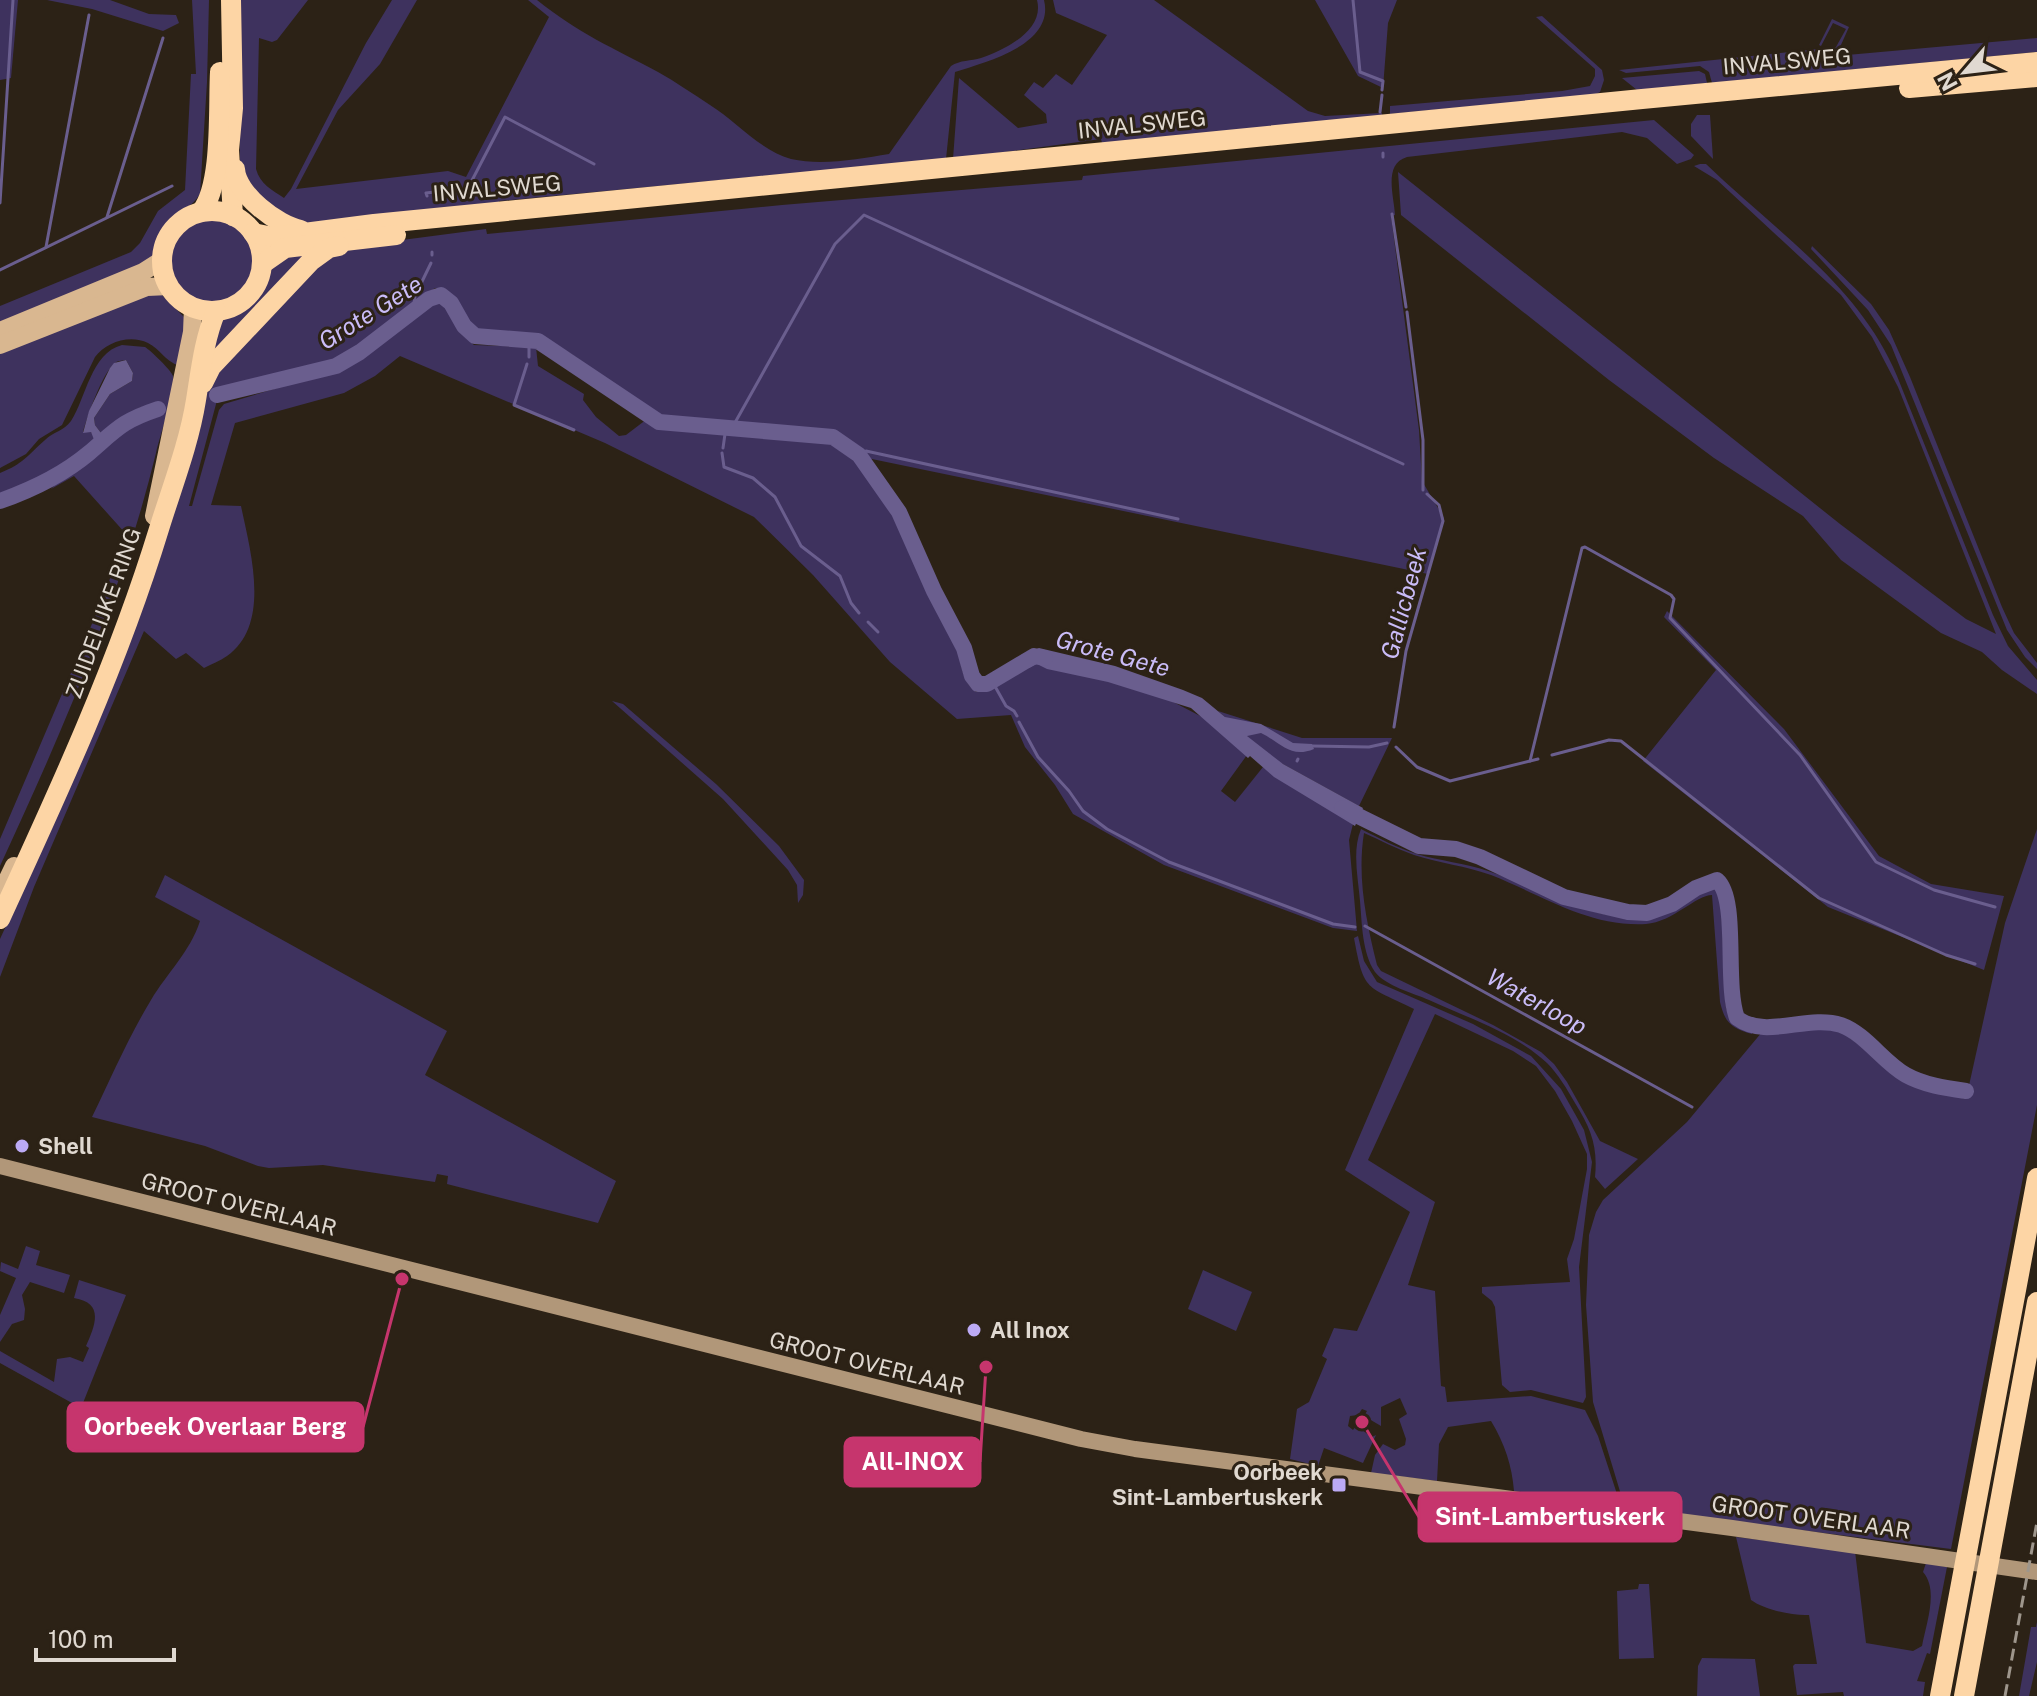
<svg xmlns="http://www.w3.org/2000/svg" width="2037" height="1696" font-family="'Public Sans',sans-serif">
	<rect width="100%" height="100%" fill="#2c2216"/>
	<!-- green -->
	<g fill="#3e325e">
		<polygon points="0,0 18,0 11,78 0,80"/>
		<polygon points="47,0 110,0 149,14 176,15 179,23 163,31 92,9"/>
		<path d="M192,0h17l-2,82 -7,112c-9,14 -18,15 -29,26 -12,11 -14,26 -20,40l-151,66v-20l131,-54 9,-9 18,-32 27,-21 6,-116h5z"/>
		<path d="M239,0h69l-31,40 -5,2 -13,-4 -3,131c4,15 16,21 28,29l7,-9 75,-146 26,-43h25l-37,64 -42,46 -42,79 152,-18 18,6 83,-160 -21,-17h9c41,33 76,48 121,72 18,10 35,22 52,33 26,16 51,46 81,54 31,7 68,0 98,-5l62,-88c9,-6 20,-5 30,-8 24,-8 64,-28 56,-58h7c11,45 -58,62 -89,72l-9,87 -447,42v6l-200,19 -52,-37 -7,-18z"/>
		<polygon points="1053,0 1154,0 1308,111 1325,116 1382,113 1382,116 1102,143 1101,139 953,159 959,78 1018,128 1047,123 1046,114 1024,95 1034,82 1043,88 1056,74 1072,85 1107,35 1056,13"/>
		<polygon points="1315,0 1397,0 1388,23 1383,88 1358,76"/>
		<polygon points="1542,16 1602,70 1604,80 1600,92 1594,95 1390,114 1390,106 1562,91 1590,86 1595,76 1595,69 1536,17"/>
		<polygon points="1832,19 1849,27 1836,56 2037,38 2037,52 1712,83 1709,72 1700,66 1626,73 1619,70 1836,47 1846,29 1833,23 1821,46 1819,45"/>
		<polygon points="1699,71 1705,74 1707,83 1637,90 1622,78"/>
		<polygon points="1697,115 1710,115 1713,159 1691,136 1691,124"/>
		<path d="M1654,120l40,35 -3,4 -14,5 -30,-26 -25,-6 -215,25c-24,7 -13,39 -12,58l-4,1 28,214 3,51 22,37 -16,56 -561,-116 -34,-26 -170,-14 -93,-65 -33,-18 -57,-2c-16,-11 -20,-33 -36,-45h-9c-39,29 -73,61 -118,80l-97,21 -31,117h3l27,-96 5,-6 120,-36 19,-10 75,-57c18,5 21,32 36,44l62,2 2,19 46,28 -1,6 13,17 23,19 7,-1 21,-16 12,9 175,16c47,23 78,108 99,154 7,15 17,28 22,44 7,17 5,38 21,50l9,-1 51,-31 118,32 52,27 41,36 -26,36 14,11 28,-35 90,57 -4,16 8,91 -24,-3 -169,-63 -91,-51 -18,-29 -30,-38 -14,-32 -54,4 -67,-57 -77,-87 -59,-58 -149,-74 -205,-87 -25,20 -31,17 -109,30 -24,82 30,1c9,44 31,118 -14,150 -7,5 -16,8 -23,12l-18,-15 -10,6 -32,-28 -110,256 -34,90v-38l75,-164 137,-401 92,-99 37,-27 145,-19 1,5 295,-29 300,-25 1,-4z"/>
		<path d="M1700,164h6c67,65 154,122 191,212l96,239 15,31 29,34v14l-35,-24 -20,-18 -41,-19 -100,-73 -38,-44 -89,-58 -105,-78 -208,-165 -3,-43 442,352 126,95 30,15 -98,-247 -26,-50 -31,-42 -124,-115 -23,-14z"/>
		<circle cx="211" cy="261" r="42"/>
		<polygon points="327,245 204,370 219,318 250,300 263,283 271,262"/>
		<polygon points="1812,246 1871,304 1889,330 1910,377 2002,607 2014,633 2037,663 2037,669 2025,657 2007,630 1891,345 1868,310 1811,249"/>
		<path d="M148,293l14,2 23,23 -6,48c-15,-6 -19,-17 -31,-23 -18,-9 -42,-1 -53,14l-33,68 -23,14 -13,15 -26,14v-118z"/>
		<path d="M122,345l23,2c5,3 27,24 28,29 1,20 -12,56 -17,77 -35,144 -94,279 -156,413v-27l103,-241 23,-64 -52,-58 -23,13 16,-16 21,-11 35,-33 22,-11 13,-1 1,-15 -20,6 -38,25 -6,-8 -1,-7 16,-24 22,-13 1,-8 -7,-13c-5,1 -8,0 -12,4 -12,10 -27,53 -31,68h8l4,6c-8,22 -73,49 -95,58v-23c23,-9 28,-18 45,-33 8,-8 19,-9 26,-19 15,-23 20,-68 51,-76z"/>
		<polygon points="1667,611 1784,729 1879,856 1931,884 2004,896 1984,970 1828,907 1643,761 1716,670 1664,617"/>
		<polygon points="612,701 623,704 716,784 779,846 804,880 803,895 798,903 797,885 788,870 723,799"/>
		<polygon points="1218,711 1302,738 1392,738 1359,806 1270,757"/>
		<path d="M1361,829c18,9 36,19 56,25 23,7 48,9 71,17 51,16 101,50 157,47 20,-1 43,-18 60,-28l7,-3 5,3 4,13 5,105 7,14 19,10v2c-21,-6 -27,-11 -32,-32l-8,-107c-16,0 -39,27 -66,29 -58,3 -104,-29 -155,-49 -25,-9 -52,-12 -77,-20 -17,-6 -34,-15 -50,-22 -7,44 2,88 13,132l4,6 112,54 48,27 13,12 13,18 33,59 38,18 -33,30 -10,-12c3,-31 -4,-48 -20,-74 -8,-14 -17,-29 -28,-40 -32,-30 -79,-45 -118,-63 -16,-7 -43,-14 -54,-28 -13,-19 -13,-49 -15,-71 -2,-24 -8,-50 1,-72z"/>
		<polygon points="2037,829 2037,1105 1951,1549 1625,1508 1593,1402 1586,1305 1589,1235 1596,1212 1603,1200 1687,1122 1762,1032 1824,1027 1841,1031 1903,1079 1923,1089 1966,1099 2005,923"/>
		<path d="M165,875l282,156 -22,44 191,106 -18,42 -151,-39 1,-8 -11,-2 -2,8 -112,-17 -54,3 -11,-2 -53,-20 -113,-29c19,-39 36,-79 59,-117 16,-27 39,-48 49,-79l-45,-24z"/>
		<path d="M1358,936l6,25 13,21 96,42 58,32 30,33 23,41 8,32 -13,105 7,130 -3,6 -52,-13 -21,2 -8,-7 -7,-78 -3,-6 -10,-8v-6l88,-5 -3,-23 7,-20 13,-70v-15l-15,-33 -17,-30 -19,-25 -23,-15 -78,-37 -67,146 67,42 -27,83 27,6 6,95 4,1 2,15 84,-6 54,14 13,26 18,55 1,9 -4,6 -99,-15c-2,-25 -9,-47 -23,-70l-43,6 -9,17 -2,37 -66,-8 4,-18 8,-11 12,6 10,-5 1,-6 -7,-20 8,-5 -7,-16 -19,9v19l-17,-10 3,-5 -5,-2 -4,6 -8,1 -2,10 5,4 3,-4 16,11 4,-2 -13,28 -39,-15 -6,18 -28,-7 7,-50 12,-7 18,-43 -5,-3 12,-28 23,3 53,-119 -65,-42 69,-161c-48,-24 -50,-16 -60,-71z"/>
		<polygon points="26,1246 40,1251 36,1265 70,1275 64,1293 30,1282 22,1295 25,1309 24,1320 12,1324 0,1342 0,1315 16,1278 0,1271 1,1262 18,1269"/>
		<polygon points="1203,1270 1252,1292 1236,1331 1188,1309"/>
		<path d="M79,1280l47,15 -45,113 -81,-45v-12l54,31 3,-23 13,-2 13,5 6,-14 -3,-2c9,-20 19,-43 -12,-48z"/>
		<path d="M1736,1537l119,14 11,92 47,8 9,-5c4,-22 17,-56 1,-74l3,-9 21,4 -17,87 -3,-1 -10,28 8,1 -2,14h-79l-1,-4 -46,3 -4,-29 2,-2h22l-8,-49c-16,1 -44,-5 -58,-15z"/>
		<polygon points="1639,1584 1649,1584 1654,1658 1619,1659 1617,1591 1638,1589"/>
		<polygon points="2037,1622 2037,1662 2029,1696 2019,1696 2031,1627 2036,1627"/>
		<polygon points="1702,1658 1755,1659 1760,1696 1697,1696 1698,1666"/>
	</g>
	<!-- water -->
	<g fill="#6a5e8e">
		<polygon points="126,360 133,373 132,381 110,394 94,418 95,425 101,433 95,442 91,432 83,433 89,411 110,368 114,363"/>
		<path d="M1039,648l76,18 68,24 19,8 23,19 36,7 32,19 19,1 2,5c-24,10 -34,-7 -53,-16l-14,3 36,28 80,44 -8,18 -81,-49 -24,-21 -2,2 -57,-50 -83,-26 -61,-13 -10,-5 -8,4 -8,-13z"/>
	</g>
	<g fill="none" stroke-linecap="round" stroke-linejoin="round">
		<!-- stream -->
		<g stroke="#6a5e8e" stroke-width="3">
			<polyline points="1353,0 1360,72 1383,81 1382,90"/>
			<polyline points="1380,112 1382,95"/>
			<polyline points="1383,153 1383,157"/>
			<polyline points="427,196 426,193 468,188 505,117 594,164"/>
			<polyline points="0,203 13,0"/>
			<polyline points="1392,214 1406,307"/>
			<polyline points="107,217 163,38"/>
			<polyline points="46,247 89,15"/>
			<polyline points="432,255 432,252"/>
			<polyline points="0,270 172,186"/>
			<polyline points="413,312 415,296 431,263"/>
			<polyline points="1407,312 1423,440 1423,490"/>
			<polyline points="529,340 529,357"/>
			<polyline points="527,364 514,405 574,430"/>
			<polyline points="732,428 835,244 864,215 1403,464"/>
			<polyline points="723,448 726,427"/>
			<polyline points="722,453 724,467 753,478 775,497 801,546 840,576 851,603 859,613"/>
			<polyline points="859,455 866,451 1178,519"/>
			<polyline points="868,622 878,632"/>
			<polyline points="992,681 1006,706 1014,711 1017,716"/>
			<polyline points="1019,722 1038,757 1069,791 1083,811 1107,829 1169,862 1333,924 1355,927"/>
			<polyline points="1394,727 1406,651 1443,521 1439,505 1427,494"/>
			<polyline points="1312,746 1369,747 1387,743"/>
			<polyline points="1396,747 1417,767 1450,781 1538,759"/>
			<polyline points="1552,755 1609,740 1621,741 1819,898 1946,955 1975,964"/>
			<polyline points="1297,761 1298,759"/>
			<polyline points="1530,761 1582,548 1585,547 1671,595 1674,599 1670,618 1800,755 1876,862 1934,890 1995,907"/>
			<polyline points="1365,926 1692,1107"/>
		</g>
		<!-- river -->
		<g stroke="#6a5e8e" stroke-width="16">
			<polyline points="217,395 336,366 360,352 429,299 441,295 451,303 464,326 475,336 538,341 659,422 833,437 859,455 899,512 934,591 964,648 972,676 978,684 987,684 1034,656 1045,658"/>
			<path d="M0,501c31,-11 64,-27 89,-48 28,-24 33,-32 69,-44"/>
			<path d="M1342,808l77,38 37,3 24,8 84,40 64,15 19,1 25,-9 24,-16 21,-8c22,19 7,104 20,138 29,22 70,-4 104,7 25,9 42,37 65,50 18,10 39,13 60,16"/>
		</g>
		<!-- secondary -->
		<polyline stroke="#b19779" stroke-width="16" points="0,1166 1081,1439 1135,1449 1732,1528 2037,1572"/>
		<!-- primary -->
		<g stroke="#d9b790" stroke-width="18">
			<polyline points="0,331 143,272 162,260"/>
			<polyline points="0,345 147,287 169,286"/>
			<polyline points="154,516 192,332 193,307"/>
			<polyline points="0,895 14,866"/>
		</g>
		<!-- highway -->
		<g stroke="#fdd5a5" stroke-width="20">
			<polyline points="231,0 233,108 229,150 233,216"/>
			<polyline points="1909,88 2037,77"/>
			<path d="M235,169c1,25 43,57 66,61"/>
			<circle cx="212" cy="261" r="50"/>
			<path d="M201,212c22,-27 17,-104 19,-140"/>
			<polyline points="253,233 273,237 374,224 1642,99 2037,62"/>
			<polyline points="262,264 285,248 396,235"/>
			<polyline points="203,383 211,367 311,261 329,248 339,246"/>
			<path d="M0,919c59,-128 118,-256 159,-390 13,-42 30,-85 37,-129 5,-31 8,-60 20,-89"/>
			<polyline points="1940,1696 2037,1178"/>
			<polyline points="1964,1696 2037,1302"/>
		</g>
		<!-- rail -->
		<polyline stroke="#9e968c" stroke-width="3" stroke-dasharray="12 6" stroke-linecap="butt" points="2005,1696 2037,1522"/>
	</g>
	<!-- markers -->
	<g fill="#bcaaf5" stroke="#2c2216" stroke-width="3">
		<circle cx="22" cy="1146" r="8"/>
		<circle cx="974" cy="1330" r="8"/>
		<rect x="1331" y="1477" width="16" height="16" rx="4"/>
	</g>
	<g text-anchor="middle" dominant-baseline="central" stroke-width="6" stroke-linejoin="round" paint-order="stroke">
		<!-- street labels -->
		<g font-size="22" fill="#e0d9d1" stroke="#2c2216">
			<text transform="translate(1787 61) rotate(-5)">INVALSWEG</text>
			<text transform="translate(1142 124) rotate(-6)">INVALSWEG</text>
			<text transform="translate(497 188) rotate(-5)">INVALSWEG</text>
			<text transform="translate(103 613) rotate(-70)">ZUIDELIJKE RING</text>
			<text transform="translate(239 1204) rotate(14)">GROOT OVERLAAR</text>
			<text transform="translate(867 1363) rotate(14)">GROOT OVERLAAR</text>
			<text transform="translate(1811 1517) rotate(8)">GROOT OVERLAAR</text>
		</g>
		<!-- poi labels -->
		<g font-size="22" font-weight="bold" fill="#e0d9d1" stroke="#2c2216" text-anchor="start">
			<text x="38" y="1146">Shell</text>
			<text x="990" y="1330">All Inox</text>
			<text x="1323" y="1472" text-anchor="end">Oorbeek<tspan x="1323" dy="25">Sint-Lambertuskerk</tspan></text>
		</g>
		<!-- water labels -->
		<g font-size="24" font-style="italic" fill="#cabcf8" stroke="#2c2216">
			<text transform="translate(370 312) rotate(-32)">Grote Gete</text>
			<text transform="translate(1403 603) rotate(-75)">Gallicbeek</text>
			<text transform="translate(1113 653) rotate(15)">Grote Gete</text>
			<text transform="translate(1537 1001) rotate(29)">Waterloop</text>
		</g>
	</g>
	<!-- callouts -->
	<path fill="none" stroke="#c6356d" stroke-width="3" d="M402 1279L363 1427M986 1367L980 1462M1362 1422L1419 1517"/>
	<g fill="#c6356d" stroke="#2c2216" stroke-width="3">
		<circle cx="402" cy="1279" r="8"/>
		<circle cx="986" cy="1367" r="8"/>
		<circle cx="1362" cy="1422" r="8"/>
	</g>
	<g fill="#c6356d" stroke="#c6356d" stroke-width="3">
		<rect x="68" y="1403" width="295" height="48" rx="8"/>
		<rect x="845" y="1438" width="135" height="48" rx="8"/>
		<rect x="1419" y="1493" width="262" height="48" rx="8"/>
	</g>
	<g font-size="24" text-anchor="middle" font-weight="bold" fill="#fff">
		<text x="215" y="1435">Oorbeek Overlaar Berg</text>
		<text x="913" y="1470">All-INOX</text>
		<text x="1550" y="1525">Sint-Lambertuskerk</text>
	</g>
	<!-- north arrow -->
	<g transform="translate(1965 72) rotate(242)" stroke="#2c2216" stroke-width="6" paint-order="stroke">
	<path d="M0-6L14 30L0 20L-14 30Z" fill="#e0d9d1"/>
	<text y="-12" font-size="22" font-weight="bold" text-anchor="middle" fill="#e0d9d1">N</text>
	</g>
	<!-- scale -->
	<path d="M36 1648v12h138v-12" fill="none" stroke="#e0d9d1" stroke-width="4"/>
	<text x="48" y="1648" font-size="24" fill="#e0d9d1" stroke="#2c2216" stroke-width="6" paint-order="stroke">100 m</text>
</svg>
